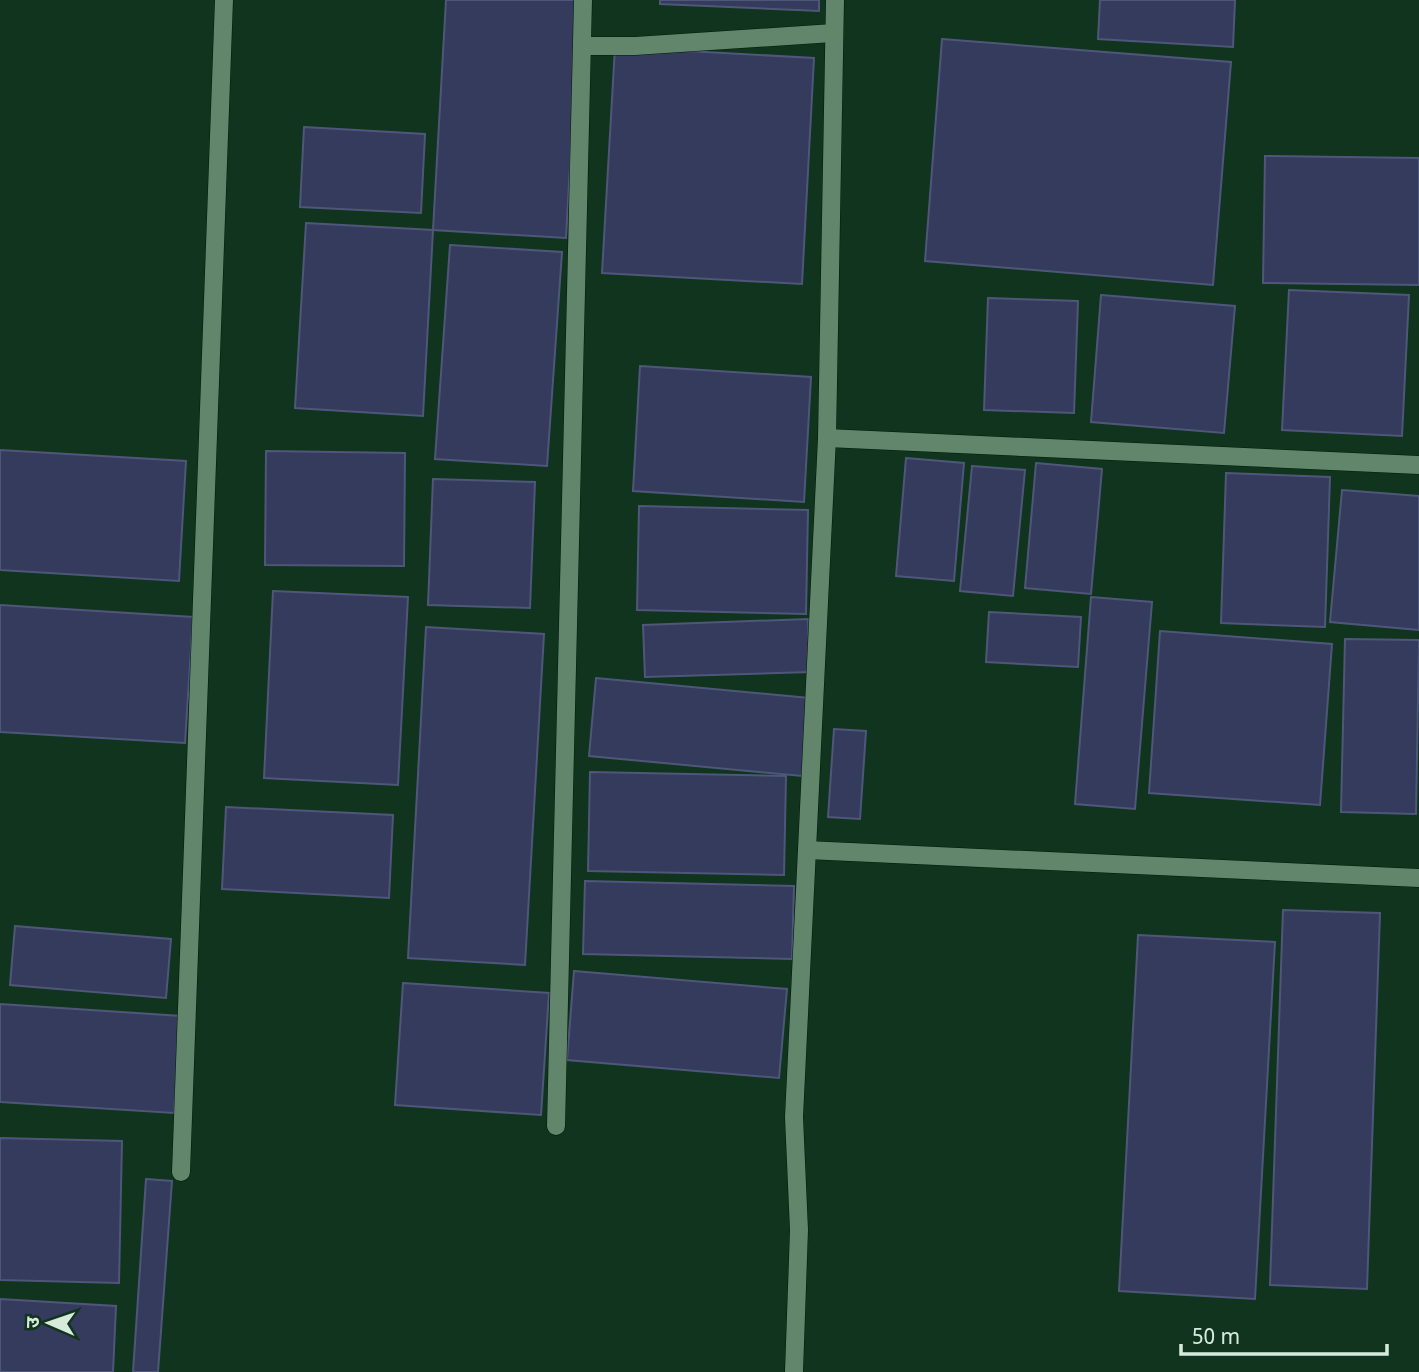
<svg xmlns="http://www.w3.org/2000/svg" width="1419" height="1372" font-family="Georgia,'Noto Sans Devanagari',serif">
	<rect width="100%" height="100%" fill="#11341e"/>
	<!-- building -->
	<g fill="#343b5c" stroke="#4e577a" stroke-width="2">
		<polygon points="446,0 579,0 566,238 433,230"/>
		<polygon points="660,0 819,0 819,11 660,4"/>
		<polygon points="1100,0 1235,0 1233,47 1098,39"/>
		<polygon points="942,39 1231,62 1213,285 925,261"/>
		<polygon points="615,47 814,58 802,284 602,273"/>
		<polygon points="304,127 425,134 421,213 300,207"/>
		<polygon points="1265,156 1419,158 1419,285 1263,283"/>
		<polygon points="306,223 433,230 423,416 295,408"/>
		<polygon points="450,245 562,252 547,466 435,459"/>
		<polygon points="1289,290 1409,295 1402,436 1282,430"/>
		<polygon points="1101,295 1235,306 1224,433 1091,422"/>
		<polygon points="988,298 1078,301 1074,413 984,410"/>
		<polygon points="640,366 811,377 804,502 633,491"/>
		<polygon points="0,450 186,461 179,581 0,570"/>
		<polygon points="266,451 405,453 404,566 265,565"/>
		<polygon points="906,458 964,463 954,581 896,576"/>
		<polygon points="1036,463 1102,469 1091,594 1025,588"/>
		<polygon points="972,466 1025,470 1013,596 960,591"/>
		<polygon points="1226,473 1330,477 1325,627 1221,623"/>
		<polygon points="433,479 535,482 530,608 428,605"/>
		<polygon points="1342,490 1419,496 1419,630 1330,622"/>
		<polygon points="639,506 808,510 806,614 637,610"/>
		<polygon points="273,591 408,597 398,785 264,778"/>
		<polygon points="1091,597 1152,602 1135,809 1075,804"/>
		<polygon points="0,605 193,617 185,743 0,732"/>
		<polygon points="989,612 1081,617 1078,667 986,662"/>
		<polygon points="808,619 810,672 645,677 643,625"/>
		<polygon points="426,627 544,634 525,965 408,958"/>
		<polygon points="1160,631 1332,644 1320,805 1149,793"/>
		<polygon points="1345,639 1419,640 1416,814 1341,812"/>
		<polygon points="596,678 809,698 802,776 589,756"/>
		<polygon points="834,729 866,731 860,819 828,817"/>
		<polygon points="590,772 786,776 784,875 588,871"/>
		<polygon points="226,807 393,815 389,898 222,889"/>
		<polygon points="585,881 794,886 792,959 583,954"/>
		<polygon points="1283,910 1380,913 1367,1289 1270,1285"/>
		<polygon points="15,926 171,939 166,998 10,985"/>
		<polygon points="1138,935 1275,942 1255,1299 1119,1291"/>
		<polygon points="574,971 787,989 779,1078 567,1060"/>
		<polygon points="403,983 549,993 541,1115 395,1105"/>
		<polygon points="0,1004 181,1016 174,1113 0,1102"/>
		<polygon points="0,1138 122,1141 119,1283 0,1280"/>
		<polygon points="146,1179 172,1181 158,1372 133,1372"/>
		<polygon points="0,1299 116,1306 113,1372 0,1372"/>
	</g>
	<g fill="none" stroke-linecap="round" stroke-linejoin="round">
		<defs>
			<g id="minor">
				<polyline points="582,46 635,46 833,33"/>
				<polyline points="827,438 1419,465"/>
				<polyline points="807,850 1419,878"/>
				<polyline points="556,1126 583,0"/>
				<polyline points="181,1172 224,0"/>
				<polyline points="794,1372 799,1230 794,1117 827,438 835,0"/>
			</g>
		</defs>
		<!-- minor casing -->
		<use href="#minor" stroke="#011a0a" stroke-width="19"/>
		<!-- minor -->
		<use href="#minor" stroke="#61866b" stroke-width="18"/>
	</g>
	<!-- north arrow -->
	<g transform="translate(49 1323) rotate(272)" stroke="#11341e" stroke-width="5" paint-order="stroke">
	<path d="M0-5L12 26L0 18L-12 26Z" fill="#d7ebdc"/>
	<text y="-10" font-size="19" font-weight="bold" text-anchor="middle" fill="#d7ebdc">उ</text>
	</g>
	<!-- scale -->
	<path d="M1181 1344v10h206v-10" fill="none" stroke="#d7ebdc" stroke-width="3.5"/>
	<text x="1192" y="1344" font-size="21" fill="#d7ebdc" stroke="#11341e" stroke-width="5" paint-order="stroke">50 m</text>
</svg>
